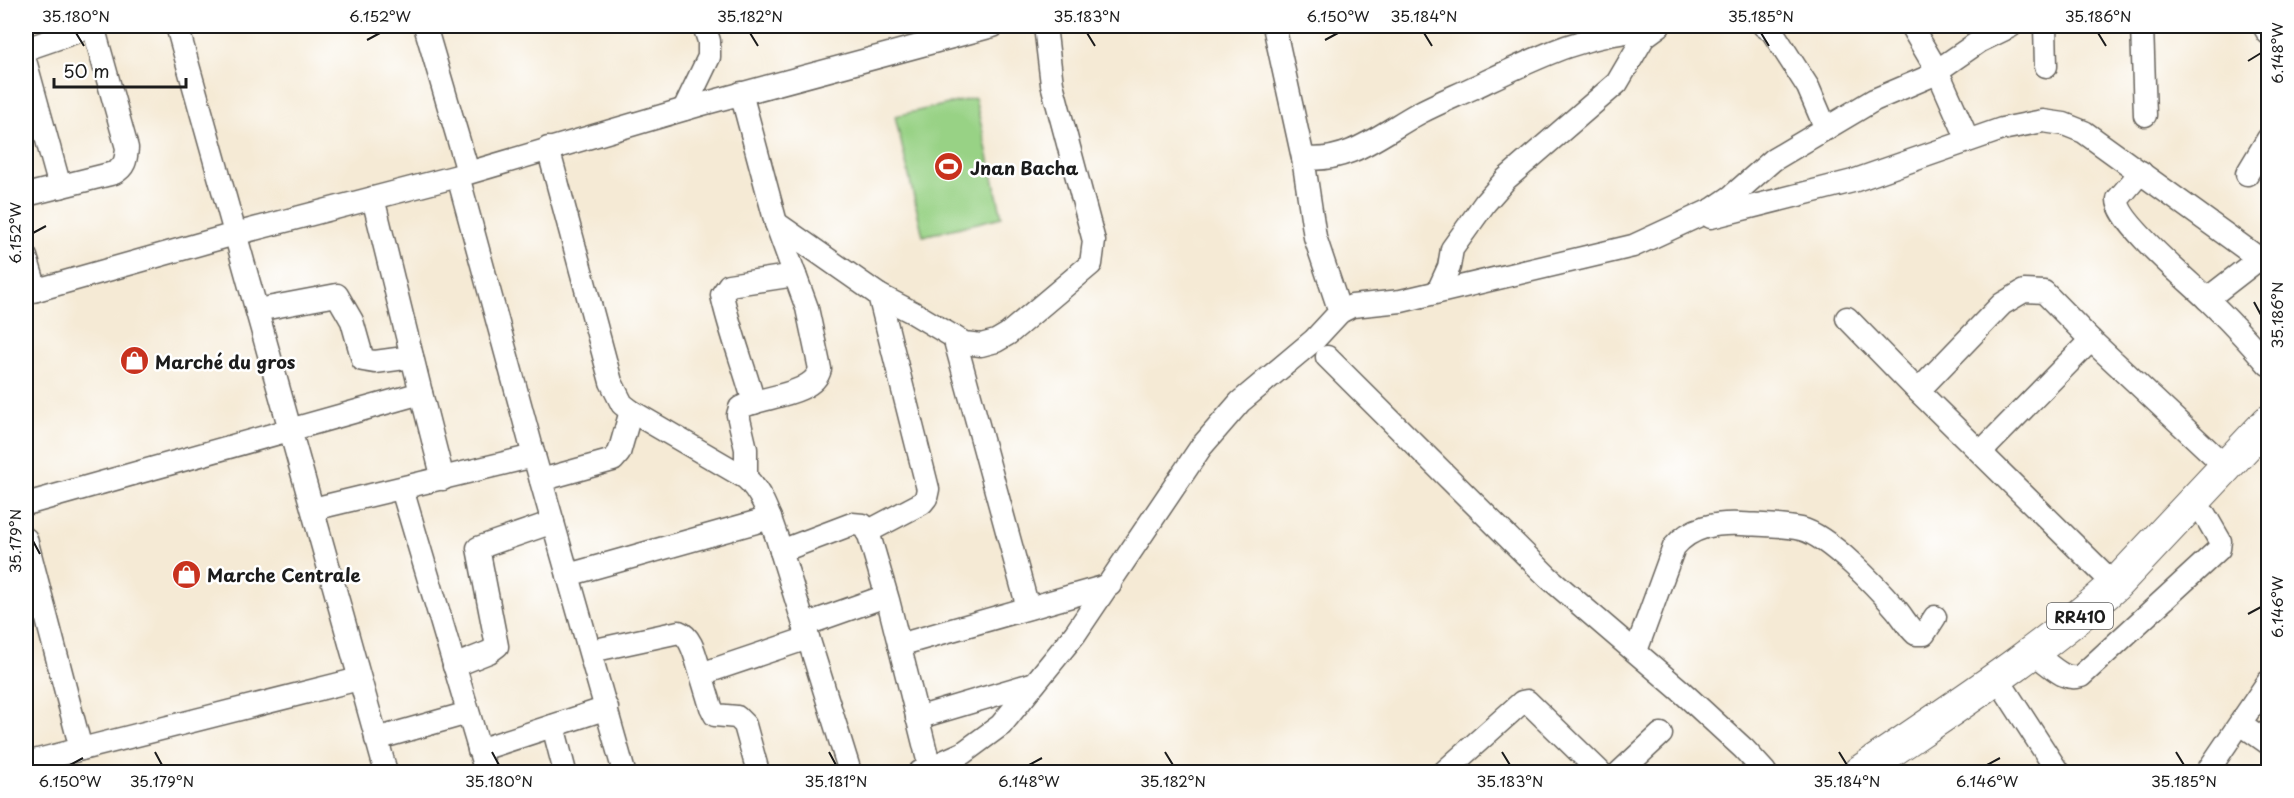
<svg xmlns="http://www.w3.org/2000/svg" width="2294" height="798" font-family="'Playpen Sans',sans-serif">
	<rect width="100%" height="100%" fill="#fff"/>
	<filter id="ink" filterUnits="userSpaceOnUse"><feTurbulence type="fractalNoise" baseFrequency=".0167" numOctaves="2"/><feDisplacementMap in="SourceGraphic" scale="12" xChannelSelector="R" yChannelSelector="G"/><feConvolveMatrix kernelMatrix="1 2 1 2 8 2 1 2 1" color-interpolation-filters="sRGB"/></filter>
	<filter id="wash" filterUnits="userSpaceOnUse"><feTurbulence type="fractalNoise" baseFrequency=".008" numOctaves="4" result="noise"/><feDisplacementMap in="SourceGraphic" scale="24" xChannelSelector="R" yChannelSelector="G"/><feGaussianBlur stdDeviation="1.35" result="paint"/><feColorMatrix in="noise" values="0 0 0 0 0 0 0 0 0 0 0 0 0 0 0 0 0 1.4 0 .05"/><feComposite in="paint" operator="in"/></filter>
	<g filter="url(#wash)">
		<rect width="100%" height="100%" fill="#f5ead5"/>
		<!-- green -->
		<polygon fill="#98d285" stroke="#5a7750" stroke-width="1.5" points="975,98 1002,217 923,236 895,116"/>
	</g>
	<g filter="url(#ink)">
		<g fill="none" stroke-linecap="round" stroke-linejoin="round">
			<defs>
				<g id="minor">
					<polyline points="177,26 386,772"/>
					<polyline points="425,26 468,172"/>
					<polyline points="1274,26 1303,158 1315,237 1340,312"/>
					<polyline points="1764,26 1772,31 1808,87 1826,129"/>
					<polyline points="1911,26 1938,72 1968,140"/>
					<polyline points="2045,26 2046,66"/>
					<polyline points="2142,26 2145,115"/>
					<polyline points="2264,26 2268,33"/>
					<polyline points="26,49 93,26"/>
					<polyline points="26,64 60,187"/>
					<path d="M741,93l35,130 31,85 13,61c-6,27 -60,27 -80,39l-2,7 8,34v29"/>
					<polyline points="684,109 709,57 709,41 704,26"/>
					<path d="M548,148l63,234 11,22 9,7 115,67c17,16 23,38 31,60l73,234"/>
					<path d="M1303,158c45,6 79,-25 116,-45 19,-10 39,-18 58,-27 61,-29 108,-53 176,-57"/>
					<path d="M2141,172l-23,27c-2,22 73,84 90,101 21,20 41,42 60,64"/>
					<polyline points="2247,174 2268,139"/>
					<polyline points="458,176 534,456 624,772"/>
					<path d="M26,195l88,-22c11,-6 12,-13 13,-25l-34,-122"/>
					<polyline points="373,198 421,393"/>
					<polyline points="1711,217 1853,181 2002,129 2043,121 2064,124 2084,132 2268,265"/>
					<polyline points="776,223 879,295 912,312 964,343 981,345 996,341 1008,334 1091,264 1094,241 1052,84 1045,26"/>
					<polyline points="26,257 36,290"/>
					<polyline points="1438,291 1449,267 1452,249 1485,203 1506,179 1617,83 1644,37 1659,26"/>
					<polyline points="26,293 235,234 458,176 699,105 993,26"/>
					<polyline points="2207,299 2260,258"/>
					<polyline points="257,310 337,295 352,321 363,360 375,362 412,357"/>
					<polyline points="1847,318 1918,391 2115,585"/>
					<polyline points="954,337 1028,608"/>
					<polyline points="1327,357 1548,577 1681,691 1744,749 1765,772"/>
					<polyline points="1918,391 2002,304 2024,291 2044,292 2091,340 2226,467"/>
					<path d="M754,403c-10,-37 -24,-71 -32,-108l7,-10 66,-10"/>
					<polyline points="1981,452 2091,340"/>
					<polyline points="541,480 613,460 619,453 631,411"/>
					<polyline points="402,489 486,772"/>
					<polyline points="26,504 421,393 443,479"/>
					<polyline points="313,509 534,456"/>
					<polyline points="867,532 922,503 926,498 928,489 879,295"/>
					<polyline points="26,539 81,749"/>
					<polyline points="781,551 852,524 863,525 869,535 888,600 930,768"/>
					<polyline points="568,575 770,518"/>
					<polyline points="804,625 886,596"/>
					<polyline points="899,645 1110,585"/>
					<path d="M591,651l88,-19c14,5 17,29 22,42l107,-36"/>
					<path d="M1636,651l38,-104c17,-21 42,-24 67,-23 18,1 44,1 60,5 28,7 76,58 95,80 7,8 12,18 20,25h8l11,-17"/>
					<path d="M2045,662c11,8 21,19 36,14l138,-127 1,-8 -15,-26"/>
					<polyline points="454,666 489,652 497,646 478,548 553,522"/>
					<polyline points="701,674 711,707 715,715 737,717 745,725 758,772"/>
					<polyline points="2005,690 2058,772"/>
					<polyline points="917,718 1035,683"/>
					<polyline points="2241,724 2268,743"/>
					<polyline points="553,726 565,772"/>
					<polyline points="376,739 468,713"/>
					<polyline points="479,750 607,708"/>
					<polyline points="26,763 359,679"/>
					<polyline points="920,772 963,753 1001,725 1075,634 1201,447 1240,402 1314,340 1340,312 1352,306 1401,301 1633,246 1713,209 1732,196 1773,160 1874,100 1928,77 1980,41 2011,26"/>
					<polyline points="1444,772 1522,702 1527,701 1600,772"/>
					<polyline points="1620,772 1661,734"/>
					<polyline points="2207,772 2268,682"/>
				</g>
				<path id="highway" d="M1860,772c87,-60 177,-117 255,-187l153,-163"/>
			</defs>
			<!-- minor casing -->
			<use href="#minor" stroke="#68645d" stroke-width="25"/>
			<!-- highway casing -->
			<use href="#highway" stroke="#68645d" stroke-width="35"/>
			<!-- minor -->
			<use href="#minor" stroke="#fff" stroke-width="22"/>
			<!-- highway -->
			<use href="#highway" stroke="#fff" stroke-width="33"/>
		</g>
	</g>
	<!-- ticks -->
	<path fill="none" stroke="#1c1c1c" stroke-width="2" d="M76,33l8,13M750,33l8,13M1087,33l8,13M1424,33l8,13M1761,33l8,13M2098,33l8,13M367,40l13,-7M1325,40l13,-7M2248,61l13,-8M33,233l13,-7M2254,302l7,13M33,541l7,13M2248,614l13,-7M155,752l7,13M492,752l7,13M829,752l7,13M1165,752l8,13M1502,752l8,13M1839,752l8,13M2176,752l8,13M70,765l13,-7M1029,765l13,-7M1987,765l13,-7"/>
	<!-- icons -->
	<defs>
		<symbol id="stadium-disc" viewBox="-11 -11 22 22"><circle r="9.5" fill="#c8321e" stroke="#fff"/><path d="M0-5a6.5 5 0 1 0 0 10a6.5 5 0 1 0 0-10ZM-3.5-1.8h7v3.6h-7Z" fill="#fff"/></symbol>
		<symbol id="shop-disc" viewBox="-11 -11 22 22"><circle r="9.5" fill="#c8321e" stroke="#fff"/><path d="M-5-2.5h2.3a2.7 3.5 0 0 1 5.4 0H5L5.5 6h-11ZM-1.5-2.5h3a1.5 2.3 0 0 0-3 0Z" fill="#fff"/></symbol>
	</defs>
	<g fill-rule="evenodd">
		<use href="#stadium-disc" x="932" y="150" width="33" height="33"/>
		<use href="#shop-disc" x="118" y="344" width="33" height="33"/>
		<use href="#shop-disc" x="170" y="558" width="33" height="33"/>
	</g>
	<g text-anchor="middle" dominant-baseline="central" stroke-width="5" stroke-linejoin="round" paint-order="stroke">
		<!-- shield labels -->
		<rect fill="#fff" stroke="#606060" stroke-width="1.5" x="2047" y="603" width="66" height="26" rx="4.5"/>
		<g font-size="16" font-weight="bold" fill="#1c1c1c">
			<text x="2080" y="616">RR410</text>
		</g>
		<!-- poi labels -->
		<g font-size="18" font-weight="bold" fill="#1c1c1c" stroke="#fff" text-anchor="start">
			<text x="970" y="167">Jnan Bacha</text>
			<text x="155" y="361">Marché du gros</text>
			<text x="207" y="574">Marche Centrale</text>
		</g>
	</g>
	<!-- margin -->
	<rect width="2294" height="798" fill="none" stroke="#fff" stroke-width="66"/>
	<!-- scale -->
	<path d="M54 78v9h132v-9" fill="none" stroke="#1c1c1c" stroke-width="3"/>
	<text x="63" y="78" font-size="18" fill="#1c1c1c" stroke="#ffffff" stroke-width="4.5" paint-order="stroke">50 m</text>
	<rect x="33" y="33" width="2228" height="732" fill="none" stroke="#1c1c1c" stroke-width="2"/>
	<g font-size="15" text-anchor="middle" fill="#1c1c1c">
		<text x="76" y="22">35.180°N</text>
		<text x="380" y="22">6.152°W</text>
		<text x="750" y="22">35.182°N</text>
		<text x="1087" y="22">35.183°N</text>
		<text x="1338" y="22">6.150°W</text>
		<text x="1424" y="22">35.184°N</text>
		<text x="1761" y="22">35.185°N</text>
		<text x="2098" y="22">35.186°N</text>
		<text transform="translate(2278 53) rotate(-90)" y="5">6.148°W</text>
		<text transform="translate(16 233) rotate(-90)" y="5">6.152°W</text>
		<text transform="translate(2278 315) rotate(-90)" y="5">35.186°N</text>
		<text transform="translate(16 541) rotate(-90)" y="5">35.179°N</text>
		<text transform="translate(2278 607) rotate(-90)" y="5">6.146°W</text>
		<text x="70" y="787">6.150°W</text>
		<text x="162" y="787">35.179°N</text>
		<text x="499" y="787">35.180°N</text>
		<text x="836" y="787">35.181°N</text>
		<text x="1029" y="787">6.148°W</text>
		<text x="1173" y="787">35.182°N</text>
		<text x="1510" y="787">35.183°N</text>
		<text x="1847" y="787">35.184°N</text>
		<text x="1987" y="787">6.146°W</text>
		<text x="2184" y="787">35.185°N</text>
	</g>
</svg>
